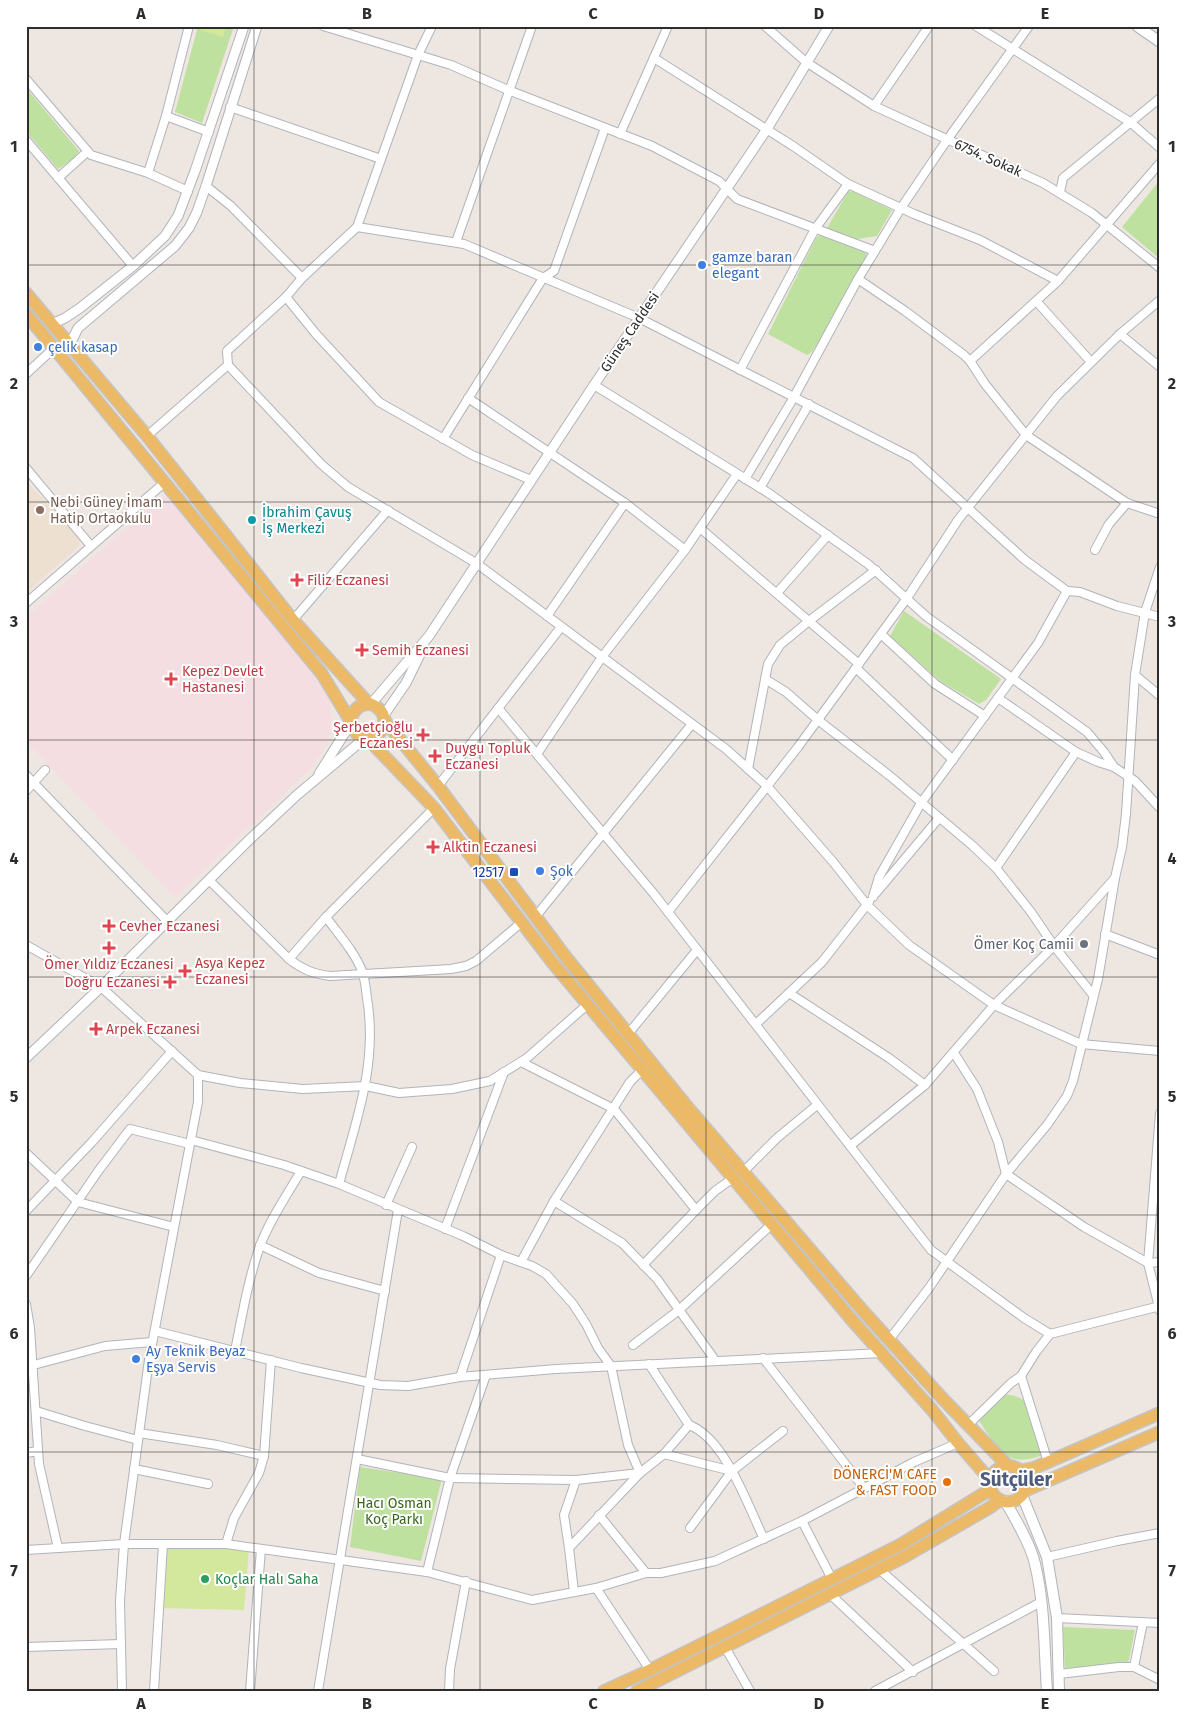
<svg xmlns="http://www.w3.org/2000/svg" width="1186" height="1717" font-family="'Fira Sans',sans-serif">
	<rect width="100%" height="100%" fill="#eee6e0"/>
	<!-- education -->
	<polygon fill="#eee0d1" points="26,481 80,538 79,546 26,593"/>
	<!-- medical -->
	<polygon fill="#f4dee2" points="164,495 301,657 331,701 331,723 328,743 312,767 175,898 26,741 26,617"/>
	<!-- green -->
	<g fill="#bfe19f">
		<polygon points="198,26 234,26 202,123 175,112"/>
		<polygon points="26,88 79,151 73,159 58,169 26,131"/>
		<polygon points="1160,180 1160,259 1122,227"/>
		<polygon points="852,191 892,210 877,236 851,240 827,228 848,192"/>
		<polygon points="821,234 866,253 867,259 813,351 807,355 768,334 816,238"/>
		<polygon points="904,611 1001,679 986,700 979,704 940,681 890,636"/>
		<path d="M1004,1394l11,2 11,5 17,54c-9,3 -19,6 -28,4 -15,-3 -29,-28 -37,-40z"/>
		<polygon points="360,1467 442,1479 421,1561 350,1547"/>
		<polygon points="1063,1627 1135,1630 1128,1664 1065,1668"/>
	</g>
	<!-- pitch -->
	<g fill="#d3e89c">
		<polygon points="201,26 226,26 223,37 200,30"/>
		<polygon points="164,1545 249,1549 244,1610 162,1608"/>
	</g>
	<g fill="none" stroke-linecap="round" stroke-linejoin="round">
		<defs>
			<g id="minor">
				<polyline points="323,26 451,65 508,90 652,146 719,181 737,199 875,251"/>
				<polyline points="432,26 418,55 357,227 464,244 639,318 913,458 1025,560 1067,591 1080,592 1117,606 1160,617"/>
				<polyline points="765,26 806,62 874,106 1043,183 1092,213 1160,268"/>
				<polyline points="976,26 1130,122 1160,148"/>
				<polyline points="654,58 793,146 848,184 914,214 980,240 1058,281"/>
				<polyline points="26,79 91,155 148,173 188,191"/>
				<polyline points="874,106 929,26"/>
				<polyline points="230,107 381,159"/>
				<polyline points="166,116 209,132"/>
				<polyline points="620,134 668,26"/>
				<polyline points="26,140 133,266"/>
				<polyline points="148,173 166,116 189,26"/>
				<polyline points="58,178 87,152"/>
				<polyline points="206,186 231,206 302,278"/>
				<polyline points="1060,192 1063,178 1160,98"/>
				<polyline points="456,242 532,26"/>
				<polyline points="858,279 901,208 947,140 1029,26"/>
				<polyline points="286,297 316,334 379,402 472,455 531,480"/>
				<polyline points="1037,302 1091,362"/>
				<polyline points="1120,334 1160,367"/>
				<polyline points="970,361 1058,281 1160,163"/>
				<polyline points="228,365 321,464 348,487 476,563 726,749 767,786 834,863 867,905 909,945 994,1005 1081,1044 1160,1051"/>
				<polyline points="740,370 815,229 848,184"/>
				<polyline points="26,374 54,348"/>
				<polyline points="594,385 770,494 868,564 927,617 1087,732 1104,752 1114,767"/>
				<polyline points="468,398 625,503 685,550"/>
				<polyline points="147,436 228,365 227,351 286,297 302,278 357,227"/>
				<polyline points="443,439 543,278 554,271 605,128"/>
				<polyline points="26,468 91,546"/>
				<polyline points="745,479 794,397 858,279 905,311 964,355 970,361 985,384 1026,435 1127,503 1160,514"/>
				<polyline points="760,488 809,404"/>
				<polyline points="700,528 859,664"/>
				<polyline points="1095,550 1109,524 1127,503"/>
				<polyline points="777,593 828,535"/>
				<polyline points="26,603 164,483"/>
				<polyline points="547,616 625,503"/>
				<polyline points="293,620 388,510"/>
				<polyline points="881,634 935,684 985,716"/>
				<polyline points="856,668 953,760"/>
				<polyline points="1135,675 1160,696"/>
				<polyline points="765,679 786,692 818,720 890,776 973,846 996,868 1031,912 1054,946 1093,995"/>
				<polyline points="998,698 1076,752 1098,762 1114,767 1135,781 1160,808"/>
				<polyline points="498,708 654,894 931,1250 1024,1318 1050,1334"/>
				<polyline points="537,754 602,657 685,550 737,474"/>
				<polyline points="748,769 768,664 780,645 809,621 876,570"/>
				<polyline points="26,775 167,921"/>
				<polyline points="438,786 561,627"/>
				<polyline points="26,791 45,770"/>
				<polyline points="996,868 1076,752"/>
				<path d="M209,880l80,79c13,10 24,15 41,17l121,-7 15,-3 10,-5 46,-39"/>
				<polyline points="876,893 939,818"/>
				<polyline points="873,897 879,877 921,803 1038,643 1067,591"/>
				<polyline points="668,912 798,747 907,598 958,520 1057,396 1120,334 1160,300"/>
				<polyline points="536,916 692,724"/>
				<path d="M326,917c13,18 28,34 36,54 3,8 4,18 5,27 11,66 -11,123 -28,186"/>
				<polyline points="1105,934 1160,955"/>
				<polyline points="26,945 101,987 198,1075 198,1102 149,1360 124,1544 120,1601 122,1691"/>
				<polyline points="289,959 326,917 434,808"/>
				<polyline points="789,993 822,962 869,902"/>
				<polyline points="756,1024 789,993 889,1058 925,1085"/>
				<polyline points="628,1034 697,950"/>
				<polyline points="954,1053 977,1089 998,1142 1006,1174 1084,1227 1148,1263 1160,1262"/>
				<polyline points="521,1062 614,1109 696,1210 643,1265"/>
				<polyline points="198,1075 240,1083 303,1089 366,1086 399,1093 452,1089 490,1081 527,1058 588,1004"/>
				<polyline points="1160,1113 1148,1263 1160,1311"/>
				<polyline points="191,1140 284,1165 339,1184 463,1236 501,1255 532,1266 546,1274 573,1304 586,1324 598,1348 611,1366 628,1445 640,1473 569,1548"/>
				<polyline points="850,1146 925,1085 994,1005 1054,946 1115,878"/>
				<polyline points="26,1153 78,1202 174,1227"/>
				<polyline points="743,1172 777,1138 817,1105"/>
				<polyline points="554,1201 622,1243 657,1279 715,1360"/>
				<polyline points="386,1205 412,1147"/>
				<polyline points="696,1210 715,1191 733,1178"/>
				<polyline points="26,1211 92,1142 172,1051"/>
				<polyline points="445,1229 504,1072"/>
				<polyline points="260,1245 319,1273 385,1291"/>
				<polyline points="521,1262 554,1201 630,1082 643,1069"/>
				<polyline points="26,1276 99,1170 130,1129 190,1144"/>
				<polyline points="26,1304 30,1328 39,1464 58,1548"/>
				<polyline points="155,1331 301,1368 380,1385 408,1386 460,1377 556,1369 882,1353"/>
				<polyline points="889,1340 929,1288 1006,1174 1047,1125 1067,1096 1073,1081 1098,979 1115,878 1122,847 1126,814 1135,675 1145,612 1160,567"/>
				<polyline points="633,1345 679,1310 772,1224"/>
				<path d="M235,1351c7,-35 13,-71 25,-105 10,-27 27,-51 41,-75"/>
				<polyline points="763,1358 864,1488"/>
				<polyline points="26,1367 105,1346 152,1342"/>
				<polyline points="460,1377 501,1255"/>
				<polyline points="36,1411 85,1426 138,1440"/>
				<path d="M689,1425c36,13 59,81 75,114"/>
				<polyline points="968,1425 1011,1383 1021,1376"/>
				<polyline points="139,1433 217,1445 264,1456"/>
				<polyline points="26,1453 38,1451"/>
				<polyline points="664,1454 732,1471"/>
				<polyline points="357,1459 450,1478 576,1480 640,1473 664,1454 689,1425 649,1364"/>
				<polyline points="1048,1462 1021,1376 1036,1352 1050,1334 1160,1306"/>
				<polyline points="134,1469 208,1484"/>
				<polyline points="599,1515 646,1573"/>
				<polyline points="802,1521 832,1579"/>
				<polyline points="690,1528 732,1471 783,1431"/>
				<polyline points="226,1544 234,1518 259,1473 264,1456 271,1360"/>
				<polyline points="26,1550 124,1544 226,1544 427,1572 532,1600 596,1588 646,1573 661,1573 715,1561 802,1521 914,1462 958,1443"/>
				<polyline points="1047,1557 1117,1541 1160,1533"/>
				<polyline points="879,1569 994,1671"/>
				<polyline points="427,1572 450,1478 486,1375"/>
				<polyline points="596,1588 650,1670"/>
				<polyline points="574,1592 569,1548 564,1515 576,1480"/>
				<polyline points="830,1594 913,1672"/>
				<polyline points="1057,1618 1160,1623"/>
				<polyline points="26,1647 121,1644"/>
				<polyline points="725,1647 750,1691"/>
				<polyline points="1134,1667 1143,1622"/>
				<polyline points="1059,1674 1119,1667 1134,1667 1160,1680"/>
				<polyline points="154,1691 163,1544"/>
				<polyline points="250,1691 261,1549"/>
				<polyline points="318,1691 398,1210"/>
				<polyline points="449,1691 450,1669 466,1581"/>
				<polyline points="875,1691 1041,1602"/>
			</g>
			<g id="tertiary">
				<polyline points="52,324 65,318 80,308 133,266 165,236 178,216 195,171 244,26"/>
				<polyline points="70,344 78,328 175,246 189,228 197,212 206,186 257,26"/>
				<polyline points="371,704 429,636 594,385 767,129 829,26"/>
				<polyline points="384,715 406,683 424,646"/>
				<polyline points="319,774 351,723"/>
				<polyline points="26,1058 101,987 248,841 297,795 365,738"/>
			</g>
			<g id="secondary">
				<polyline points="1137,26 1160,42"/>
				<polyline points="1022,1495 1047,1557 1057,1618 1059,1691"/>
				<path d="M1005,1501c10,17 26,44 30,63 10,41 9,85 12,127"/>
			</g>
			<g id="primary">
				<polyline points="26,293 147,436 293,620 369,704"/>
				<polyline points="26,314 322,674 351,722"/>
				<path d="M369,704c-9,0 -15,5 -18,14 -1,28 37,24 33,0 -1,-7 -6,-11 -13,-14"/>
				<polyline points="385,721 438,786 565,956 685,1104 863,1311 942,1398 1008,1466"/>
				<polyline points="367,738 434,808 552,962 851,1319 933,1411 958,1443 990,1480"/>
				<circle cx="1008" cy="1484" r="18"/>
				<polyline points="1020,1471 1034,1468 1048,1462 1160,1413"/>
				<polyline points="1024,1491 1160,1432"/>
				<polyline points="604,1691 650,1670 900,1545 991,1489"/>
				<polyline points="637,1691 904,1557 989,1508 1000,1500"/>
			</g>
		</defs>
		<!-- minor casing -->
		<use href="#minor" stroke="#b0b4bc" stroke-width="10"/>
		<!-- tertiary casing -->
		<use href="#tertiary" stroke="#b0b4bc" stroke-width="11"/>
		<!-- secondary casing -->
		<use href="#secondary" stroke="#b0b4bc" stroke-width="12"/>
		<!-- primary casing -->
		<use href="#primary" stroke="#c4c4c4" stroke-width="14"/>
		<!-- minor -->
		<use href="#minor" stroke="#fff" stroke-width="8"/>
		<!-- tertiary -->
		<use href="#tertiary" stroke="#fff" stroke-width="9"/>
		<!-- secondary -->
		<use href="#secondary" stroke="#fff" stroke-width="10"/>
		<!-- primary -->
		<use href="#primary" stroke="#ecba67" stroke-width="11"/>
	</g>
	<!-- grid -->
	<path fill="none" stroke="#2d2d2d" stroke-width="1" stroke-opacity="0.55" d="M254,26v1665M480,26v1665M706,26v1665M932,26v1665M26,265h1134M26,502h1134M26,740h1134M26,977h1134M26,1215h1134M26,1452h1134"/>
	<!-- markers -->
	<g fill="#3f7fe0" stroke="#fff" stroke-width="2">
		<circle cx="702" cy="265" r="5"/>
		<circle cx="38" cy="347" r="5"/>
		<circle cx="540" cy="871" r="5"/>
		<circle cx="136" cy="1359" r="5"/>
	</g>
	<circle fill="#8d6e63" stroke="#fff" stroke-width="2" cx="40" cy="510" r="5"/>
	<circle fill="#0f9aa8" stroke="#fff" stroke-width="2" cx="252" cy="520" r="5"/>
	<g fill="#e0444e" stroke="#fff" stroke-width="2">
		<path d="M294.5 572.5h5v5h5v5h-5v5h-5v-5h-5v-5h5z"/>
		<path d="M359.5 642.5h5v5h5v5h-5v5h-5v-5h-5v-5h5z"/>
		<path d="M168.5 671.5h5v5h5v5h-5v5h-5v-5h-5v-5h5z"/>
		<path d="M420.5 727.5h5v5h5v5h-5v5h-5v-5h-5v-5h5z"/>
		<path d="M432.5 748.5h5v5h5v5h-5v5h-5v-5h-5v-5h5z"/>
		<path d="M430.5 839.5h5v5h5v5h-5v5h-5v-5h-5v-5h5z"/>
		<path d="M106.5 918.5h5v5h5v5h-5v5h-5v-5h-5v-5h5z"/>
		<path d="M106.5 940.5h5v5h5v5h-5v5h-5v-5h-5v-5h5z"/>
		<path d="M182.5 963.5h5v5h5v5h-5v5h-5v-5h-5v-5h5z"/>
		<path d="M167.5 974.5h5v5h5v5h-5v5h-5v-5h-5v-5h5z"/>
		<path d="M93.5 1021.5h5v5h5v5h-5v5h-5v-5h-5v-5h5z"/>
	</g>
	<rect fill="#1a4fb4" stroke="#fff" stroke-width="2" x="509" y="867" width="10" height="10" rx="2.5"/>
	<circle fill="#6b7280" stroke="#fff" stroke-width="2" cx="1084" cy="944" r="5"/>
	<circle fill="#e8710a" stroke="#fff" stroke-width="2" cx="947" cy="1482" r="5"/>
	<circle fill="#2e9e5b" stroke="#fff" stroke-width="2" cx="205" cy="1579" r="5"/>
	<g text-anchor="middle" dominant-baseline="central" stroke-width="4" stroke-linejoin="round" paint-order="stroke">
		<!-- street labels -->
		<g font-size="14" fill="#2d2d2d" stroke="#fff">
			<text transform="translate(988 158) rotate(24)">6754. Sokak</text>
			<text transform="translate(630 332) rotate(-56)">Güneş Caddesi</text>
		</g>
		<!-- shop labels -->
		<g font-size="14" fill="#366cbe" stroke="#fff" text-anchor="start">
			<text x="712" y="257">gamze baran<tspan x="712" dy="16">elegant</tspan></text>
			<text x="48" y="347">çelik kasap</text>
			<text x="550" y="871">Şok</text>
			<text x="146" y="1351">Ay Teknik Beyaz<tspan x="146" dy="16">Eşya Servis</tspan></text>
		</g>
		<!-- education labels -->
		<g font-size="14" fill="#785e54" stroke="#fff" text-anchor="start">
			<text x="50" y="502">Nebi Güney İmam<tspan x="50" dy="16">Hatip Ortaokulu</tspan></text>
		</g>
		<!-- culture labels -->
		<g font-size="14" fill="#0d838f" stroke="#fff" text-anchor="start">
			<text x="262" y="512">İbrahim Çavuş<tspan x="262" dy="16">İş Merkezi</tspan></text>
		</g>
		<!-- health labels -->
		<g font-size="14" fill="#be3a42" stroke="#fff" text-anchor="start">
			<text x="307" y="580">Filiz Eczanesi</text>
			<text x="372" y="650">Semih Eczanesi</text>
			<text x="182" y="671">Kepez Devlet<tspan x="182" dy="16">Hastanesi</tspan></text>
			<text x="413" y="727" text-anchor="end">Şerbetçioğlu<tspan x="413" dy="16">Eczanesi</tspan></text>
			<text x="445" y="748">Duygu Topluk<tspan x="445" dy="16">Eczanesi</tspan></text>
			<text x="443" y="847">Alktin Eczanesi</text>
			<text x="119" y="926">Cevher Eczanesi</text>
			<text x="195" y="963">Asya Kepez<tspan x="195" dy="16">Eczanesi</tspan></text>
			<text x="109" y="964" text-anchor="middle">Ömer Yıldız Eczanesi</text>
			<text x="160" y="982" text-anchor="end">Doğru Eczanesi</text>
			<text x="106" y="1029">Arpek Eczanesi</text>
		</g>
		<!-- transit labels -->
		<g font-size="14" fill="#164399" stroke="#fff" text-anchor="end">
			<text x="504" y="872">12517</text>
		</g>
		<!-- worship labels -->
		<g font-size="14" fill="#5b616d" stroke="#fff" text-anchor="end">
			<text x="1074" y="944">Ömer Koç Camii</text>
		</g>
		<!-- food labels -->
		<g font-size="14" fill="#c56008" stroke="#fff" text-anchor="end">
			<text x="937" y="1474">DÖNERCİ'M CAFE<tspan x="937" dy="16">&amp; FAST FOOD</tspan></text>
		</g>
		<!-- park labels -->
		<g font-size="14" fill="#38691e" stroke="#fff">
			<text x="394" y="1503">Hacı Osman<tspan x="394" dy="16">Koç Parkı</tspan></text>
		</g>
		<!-- leisure labels -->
		<g font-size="14" fill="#27864d" stroke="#fff" text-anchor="start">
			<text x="215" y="1579">Koçlar Halı Saha</text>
		</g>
		<!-- district labels -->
		<g font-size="19" font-weight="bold" fill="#4e5d7d" stroke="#fff">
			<text x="1016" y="1479">Sütçüler</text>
		</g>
	</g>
	<!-- border -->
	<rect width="1186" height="1717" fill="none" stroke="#ffffff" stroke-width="55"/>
	<rect x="28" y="28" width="1130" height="1662" fill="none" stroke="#2d2d2d" stroke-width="2"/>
	<g font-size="16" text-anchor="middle" font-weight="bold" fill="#2d2d2d">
		<text x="141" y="19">A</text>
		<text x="367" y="19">B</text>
		<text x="593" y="19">C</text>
		<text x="819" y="19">D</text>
		<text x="1045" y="19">E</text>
		<text x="14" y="152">1</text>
		<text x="1172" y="152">1</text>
		<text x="14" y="389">2</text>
		<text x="1172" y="389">2</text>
		<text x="14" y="627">3</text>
		<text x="1172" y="627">3</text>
		<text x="14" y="864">4</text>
		<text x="1172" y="864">4</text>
		<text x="14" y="1102">5</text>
		<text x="1172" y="1102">5</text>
		<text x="14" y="1339">6</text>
		<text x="1172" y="1339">6</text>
		<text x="14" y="1576">7</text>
		<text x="1172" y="1576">7</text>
		<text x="141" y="1709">A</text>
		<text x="367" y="1709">B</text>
		<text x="593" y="1709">C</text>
		<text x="819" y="1709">D</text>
		<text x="1045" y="1709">E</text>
	</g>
</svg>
